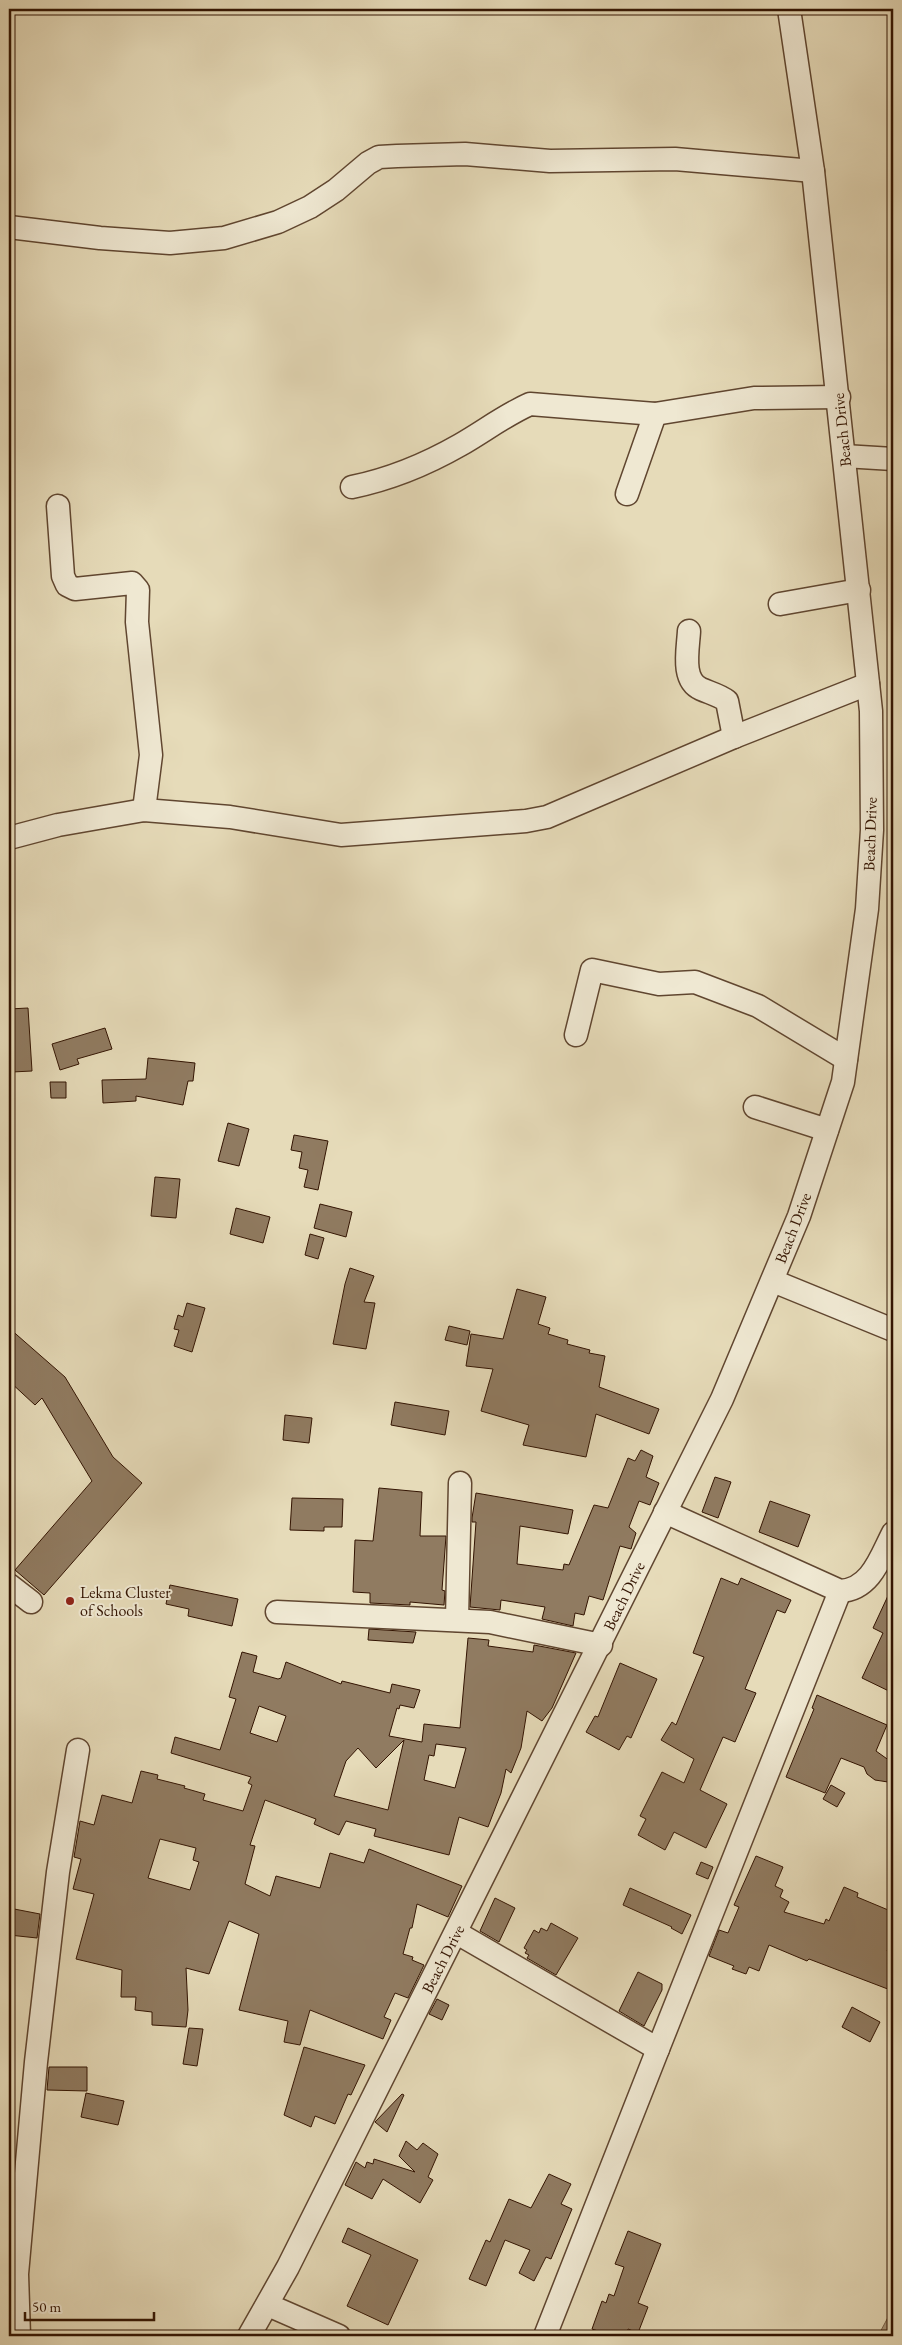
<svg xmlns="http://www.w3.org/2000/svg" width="902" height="2345" font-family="'EB Garamond',serif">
	<rect width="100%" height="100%" fill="#e6dbb9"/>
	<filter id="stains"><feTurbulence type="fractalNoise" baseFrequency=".004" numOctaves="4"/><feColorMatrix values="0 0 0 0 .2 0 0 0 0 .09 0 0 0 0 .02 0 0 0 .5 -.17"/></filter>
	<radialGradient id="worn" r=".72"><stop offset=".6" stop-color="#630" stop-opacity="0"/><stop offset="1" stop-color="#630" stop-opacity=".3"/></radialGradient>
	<!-- water -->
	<polygon fill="#a9977b" stroke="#7a634b" points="893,2308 893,2336 878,2336"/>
	<!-- building -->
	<g fill="#907b61" stroke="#331402" fill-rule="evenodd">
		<polygon points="28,1008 32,1071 12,1072 9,1009"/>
		<polygon points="105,1028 112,1049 77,1059 79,1064 60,1070 52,1044"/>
		<polygon points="148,1058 195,1063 193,1081 188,1081 183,1105 136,1096 136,1101 103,1103 102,1080 146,1079"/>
		<polygon points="50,1082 66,1082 66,1098 51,1098"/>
		<polygon points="228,1123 249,1129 239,1166 218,1161"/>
		<polygon points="294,1135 328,1141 318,1190 304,1187 308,1170 299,1168 302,1152 291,1150"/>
		<polygon points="155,1177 180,1179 176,1218 151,1216"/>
		<polygon points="320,1204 352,1212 346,1237 314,1228"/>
		<polygon points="236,1208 270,1217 263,1243 230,1234"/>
		<polygon points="310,1234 324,1238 318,1259 305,1255"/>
		<polygon points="350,1268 374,1276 364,1302 375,1303 366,1349 333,1344 345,1284"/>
		<polygon points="517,1289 546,1297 538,1324 550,1328 548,1334 568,1340 567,1344 590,1350 589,1353 605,1356 599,1387 659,1409 649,1434 596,1414 586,1457 523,1445 529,1425 481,1411 493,1369 466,1366 471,1334 503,1339"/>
		<polygon points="187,1303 205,1308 192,1352 174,1346 179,1330 174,1329 178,1315 183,1317"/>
		<polygon points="449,1326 470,1331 467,1345 445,1340"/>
		<polygon points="9,1328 65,1377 113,1457 142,1483 44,1595 15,1570 92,1481 42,1398 35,1405 9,1381"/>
		<polygon points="395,1402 449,1411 445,1435 391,1425"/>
		<polygon points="285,1415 312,1418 309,1443 283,1440"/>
		<polygon points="641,1450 653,1456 646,1477 659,1483 650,1505 639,1501 629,1527 636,1533 631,1549 620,1546 603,1600 589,1596 584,1615 575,1613 573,1626 542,1619 545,1607 501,1600 500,1610 470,1607 476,1522 472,1522 472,1518 476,1493 573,1510 568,1534 520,1526 517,1564 563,1570 564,1564 569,1565 594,1505 608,1508 628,1458 635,1461"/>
		<polygon points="715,1477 731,1482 718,1518 702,1512"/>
		<polygon points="379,1488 422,1492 420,1536 446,1536 442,1590 445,1591 444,1605 410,1602 410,1605 370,1603 370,1593 353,1592 355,1540 373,1541"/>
		<polygon points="292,1498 343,1499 342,1527 324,1527 324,1531 290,1530"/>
		<polygon points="770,1501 810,1515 798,1547 759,1532"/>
		<polygon points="721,1578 738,1585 741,1578 791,1600 785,1613 777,1610 745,1689 756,1693 735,1742 723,1737 700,1790 727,1804 706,1848 674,1832 665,1850 638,1835 646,1819 640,1816 662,1772 684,1783 694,1759 661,1740 672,1722 676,1725 704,1657 693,1653"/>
		<polygon points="170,1585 238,1599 232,1626 188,1616 189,1609 166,1604"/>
		<polygon points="893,1585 893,1693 862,1678 883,1633 873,1628"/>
		<polygon points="369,1629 416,1632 413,1643 368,1640"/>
		<path d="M468,1638l21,2 -1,6 45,6 1,-7 42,8 -24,55 -10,13 -15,-10 -6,37 -10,25 -5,-4 -5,24 -13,34 -29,-10 -10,38 -75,-19 2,-7 -30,-8 -7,14 -25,-11 2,-5 -51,-19 -15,45 5,1 -10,38 25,12 6,-20 44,12 10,-35 34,10 5,-14 93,37 -14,31 -31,-13 -5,24h-2l-7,26 10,3 -1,3 12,5 -16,33 -13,-5 -11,24 7,3 -8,19 -73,-29 -10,35 -16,-3 4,-21 -49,-11 20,-76 -30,-13 -20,53 -23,-6 2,42 -2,17 -34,-2v-13l-17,-2 1,-13h-15l1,-27 -46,-11 18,-65 -21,-5 8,-30 -7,-2 6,-36 14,4 8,-30 30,8 9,-32 17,4 -1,4 28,7 -1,2 21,6 -2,6 40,11 9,-26 -4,-2 3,-6 -80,-24 4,-16 45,13 16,-51 -7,-2 13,-45 15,4 -4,16 25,7 3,-1 5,-16 55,22 1,-3 48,12 2,-9 28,6 -6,18 -14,-3 -1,4 -2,-1 -8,28 33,6 2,-18 36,4zM259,1706l27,10 -9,26 -27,-9zM404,1740l-16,70 -54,-14 12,-35 12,-13 18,20zM436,1744l30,4 -11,40 -31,-8 5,-25 5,1zM160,1839l36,9 -3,12 6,2 -9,28 -42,-12z"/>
		<polygon points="620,1663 657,1679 631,1738 627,1736 619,1750 586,1732 595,1716 598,1717"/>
		<polygon points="817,1695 887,1725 876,1751 890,1761 892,1770 888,1782 875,1780 867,1774 864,1767 841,1758 825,1793 786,1777 814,1709 812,1708"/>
		<polygon points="831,1785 845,1793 837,1807 823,1799"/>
		<polygon points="756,1856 783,1867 775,1886 783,1890 780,1897 789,1902 784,1912 824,1924 826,1919 829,1921 844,1887 858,1893 857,1897 893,1912 893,1936 887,1951 893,1954 893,1991 809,1959 807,1961 769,1945 759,1971 749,1967 746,1974 732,1969 734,1966 709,1956 719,1930 728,1933 739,1907 734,1905"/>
		<polygon points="701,1862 713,1867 708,1879 696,1874"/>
		<polygon points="630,1888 691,1915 682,1934 671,1928 672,1927 623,1905"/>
		<polygon points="495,1898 515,1908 499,1942 480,1931"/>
		<polygon points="9,1908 40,1914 37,1938 9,1935"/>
		<polygon points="551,1923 578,1938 556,1975 527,1958 529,1955 525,1953 527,1950 524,1948 534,1930 539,1933 541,1928 547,1931"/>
		<polygon points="638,1972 662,1984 662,1990 644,2026 619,2011"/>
		<polygon points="437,1999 449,2005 442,2020 429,2014"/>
		<polygon points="852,2007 880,2022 870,2042 842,2027"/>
		<polygon points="189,2028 203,2029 197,2066 183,2064"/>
		<polygon points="304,2047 365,2065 351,2095 348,2094 335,2124 315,2116 311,2127 284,2115"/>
		<polygon points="49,2067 87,2067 87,2091 47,2090"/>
		<polygon points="86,2093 124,2101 118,2125 81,2117"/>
		<polygon points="402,2094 404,2095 387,2132 375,2122"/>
		<polygon points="406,2141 417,2150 423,2143 438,2154 428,2177 433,2180 420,2203 383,2179 372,2199 345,2185 356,2162 365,2168 367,2162 373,2164 374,2159 415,2172 399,2156"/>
		<polygon points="549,2174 571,2184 561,2204 572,2209 551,2259 546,2257 534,2281 519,2273 530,2250 505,2240 486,2286 469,2279 486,2240 490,2242 509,2199 531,2208"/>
		<polygon points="348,2228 418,2260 388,2325 347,2306 371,2255 342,2242"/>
		<polygon points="628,2231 661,2244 638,2303 648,2307 638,2333 628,2329 626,2336 613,2336 592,2329 602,2301 606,2303 609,2294 614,2296 624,2267 615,2264"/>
	</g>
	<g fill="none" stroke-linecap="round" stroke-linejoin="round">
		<defs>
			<g id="minor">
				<polyline points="9,227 100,238 170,243 224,238 278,222 310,207 336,190 368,163 379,157 397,156 465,154 550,161 675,159 813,171"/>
				<polyline points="844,456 893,459"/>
				<path d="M352,487c39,-8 73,-22 108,-42 23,-13 45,-30 70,-41l125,10 99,-16 85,-1"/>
				<polyline points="627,494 655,414"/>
				<polyline points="58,506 63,576 67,585 75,589 132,583 138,590 137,622 151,755 144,810"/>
				<polyline points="780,604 859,590"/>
				<path d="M689,631c-1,19 -8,49 12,58 9,4 18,6 26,12l7,36"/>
				<polyline points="9,838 58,825 144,810 230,817 341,835 526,821 547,817 734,737 868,684"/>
				<polyline points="576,1035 592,970 659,984 695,982 758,1006 846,1059"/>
				<polyline points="755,1107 827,1130"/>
				<polyline points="773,1281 893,1330"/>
				<path d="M665,1512l175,79c31,-1 41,-35 53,-58"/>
				<polyline points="9,1585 31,1602"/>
				<polyline points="277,1612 490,1622 601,1645"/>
				<polyline points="457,1620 460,1483"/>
				<polyline points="457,1933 658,2049 840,1591"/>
				<polyline points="268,2305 339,2336"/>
				<polyline points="19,2336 17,2274 36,2062 58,1872 78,1750"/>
				<polyline points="249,2336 288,2267 722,1399 799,1216 843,1082 867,909 872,830 871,711 813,171 789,9"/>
				<polyline points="545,2336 658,2049"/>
			</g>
		</defs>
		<!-- minor casing -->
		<use href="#minor" stroke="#604630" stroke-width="25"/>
		<!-- minor -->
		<use href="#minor" stroke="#efe8d2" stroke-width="22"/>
	</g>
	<!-- markers -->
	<circle fill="#8f2418" stroke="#efe8d2" stroke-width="2" cx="70" cy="1601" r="5"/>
	<g text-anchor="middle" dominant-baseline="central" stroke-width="4" stroke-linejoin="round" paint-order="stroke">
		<!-- street labels -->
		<g font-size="16" fill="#331402" stroke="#efe8d2">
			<text transform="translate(842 430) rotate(-96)">Beach Drive</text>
			<text transform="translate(870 834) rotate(-88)">Beach Drive</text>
			<text transform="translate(793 1228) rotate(-69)">Beach Drive</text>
			<text transform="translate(624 1596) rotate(-64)">Beach Drive</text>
			<text transform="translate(443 1959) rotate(-63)">Beach Drive</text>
		</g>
		<!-- poi labels -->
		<g font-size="16" fill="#331402" stroke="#efe8d2" text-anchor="start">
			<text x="80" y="1592">Lekma Cluster<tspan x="80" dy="18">of Schools</tspan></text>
		</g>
	</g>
	<!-- margin -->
	<rect width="902" height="2345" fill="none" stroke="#e6dbb9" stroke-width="30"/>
	<rect x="10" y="10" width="882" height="2325" fill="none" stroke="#331402" stroke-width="2.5"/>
	<rect x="15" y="15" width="872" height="2315" fill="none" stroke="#331402"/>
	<!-- scale -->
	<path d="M25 2312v8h129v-8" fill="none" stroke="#331402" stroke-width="2.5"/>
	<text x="32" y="2312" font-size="15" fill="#331402" stroke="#efe8d2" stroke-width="4" paint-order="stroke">50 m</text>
	<rect width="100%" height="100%" filter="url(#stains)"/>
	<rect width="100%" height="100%" fill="url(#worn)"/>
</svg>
